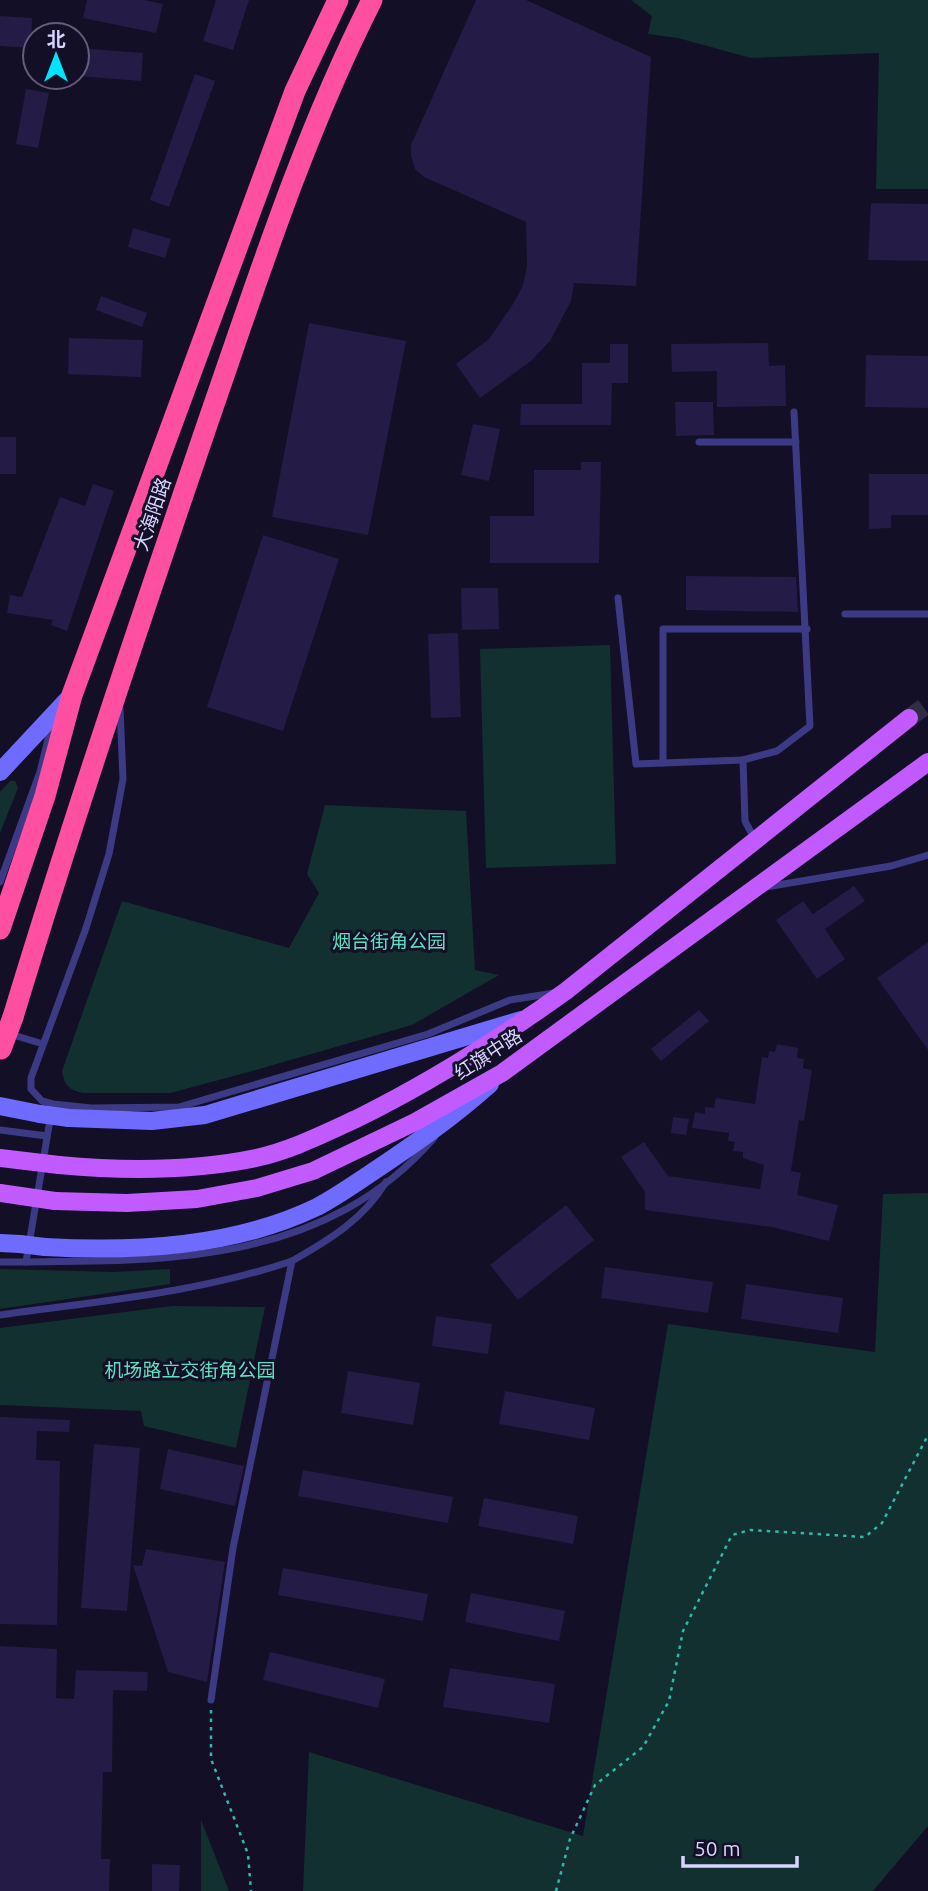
<svg xmlns="http://www.w3.org/2000/svg" width="928" height="1891" font-family="Ubuntu,'Noto Sans SC',sans-serif">
	<rect width="100%" height="100%" fill="#130f26"/>
	<!-- green -->
	<g fill="#12302f">
		<polygon points="631,0 928,0 928,189 876,189 879,53 751,58 678,38 648,34 652,16"/>
		<polygon points="610,645 616,864 486,868 480,649"/>
		<polygon points="10,781 15,781 18,788 0,833 0,792"/>
		<path d="M325,805l141,6 9,159 24,5 -87,50 -167,48 -75,20h-87c-14,-3 -19,-8 -21,-22l60,-170 167,47 30,-55 -12,-19z"/>
		<polygon points="928,1193 928,1826 873,1891 303,1891 309,1752 583,1836 668,1324 875,1352 883,1194"/>
		<polygon points="0,1269 113,1272 170,1269 170,1284 0,1309"/>
		<polygon points="172,1306 265,1307 236,1448 144,1426 141,1411 0,1405 0,1328"/>
		<polygon points="201,1820 229,1891 201,1891"/>
	</g>
	<!-- building -->
	<g fill="#241b47">
		<polygon points="87,0 144,0 163,4 156,33 83,18"/>
		<polygon points="216,0 249,0 233,50 203,41"/>
		<polygon points="476,0 526,0 651,57 636,286 574,283 571,301 550,341 531,361 480,398 456,364 489,339 513,304 523,285 527,266 526,222 424,177 415,169 411,156 411,145"/>
		<polygon points="0,16 32,18 31,48 0,46"/>
		<polygon points="77,48 143,53 141,81 77,76"/>
		<polygon points="195,74 215,81 169,207 150,200"/>
		<polygon points="26,89 49,93 38,148 16,144"/>
		<polygon points="871,203 928,204 928,261 868,260"/>
		<polygon points="133,228 171,239 165,258 128,247"/>
		<polygon points="101,296 147,313 142,327 96,310"/>
		<polygon points="309,323 406,341 368,535 272,517"/>
		<polygon points="69,338 143,340 141,377 68,374"/>
		<polygon points="768,343 769,366 785,365 786,406 717,407 717,371 672,372 671,344"/>
		<polygon points="610,344 628,344 628,383 612,383 611,425 520,425 521,404 582,404 582,363 610,363"/>
		<polygon points="866,355 928,356 928,408 865,407"/>
		<polygon points="675,402 713,402 714,435 676,436"/>
		<polygon points="473,424 500,429 489,481 461,475"/>
		<rect x="0" y="437" width="16" height="37"/>
		<polygon points="581,462 601,462 599,563 490,563 490,516 534,516 534,470 581,470"/>
		<polygon points="869,474 928,474 928,515 891,515 891,528 869,529"/>
		<polygon points="93,484 114,491 67,631 51,625 53,620 7,613 10,595 22,597 60,497 85,506"/>
		<polygon points="263,535 339,559 283,731 207,707"/>
		<polygon points="686,576 796,577 798,612 686,610"/>
		<polygon points="461,588 498,588 499,629 462,630"/>
		<polygon points="458,633 461,717 431,718 428,634"/>
		<polygon points="854,886 865,901 825,929 845,959 817,979 776,920 803,901 813,914"/>
		<polygon points="928,942 928,1050 877,978"/>
		<polygon points="699,1010 709,1021 661,1061 651,1049"/>
		<polygon points="777,1044 798,1048 797,1058 804,1059 803,1068 812,1070 804,1121 799,1120 791,1171 801,1173 797,1195 838,1205 829,1241 772,1227 645,1210 645,1192 621,1157 644,1142 668,1176 760,1189 764,1165 743,1158 743,1152 733,1151 735,1142 728,1141 729,1133 692,1128 695,1112 705,1114 705,1107 714,1108 716,1098 755,1104 762,1057 768,1058 769,1051 775,1052"/>
		<polygon points="673,1117 689,1119 686,1135 671,1133"/>
		<polygon points="566,1205 594,1240 518,1300 490,1265"/>
		<polygon points="605,1267 713,1282 708,1313 601,1298"/>
		<polygon points="746,1284 843,1298 838,1333 741,1319"/>
		<polygon points="436,1316 492,1324 488,1354 432,1346"/>
		<polygon points="348,1371 420,1383 413,1425 341,1413"/>
		<polygon points="505,1391 595,1408 589,1440 499,1424"/>
		<polygon points="0,1417 70,1420 69,1432 37,1431 36,1460 60,1461 57,1625 0,1624"/>
		<polygon points="94,1444 140,1448 127,1611 81,1608"/>
		<polygon points="168,1449 244,1466 235,1506 160,1489"/>
		<polygon points="303,1470 453,1497 448,1523 298,1496"/>
		<polygon points="484,1498 578,1516 573,1544 478,1526"/>
		<polygon points="146,1549 225,1562 207,1682 168,1672 133,1565 142,1566"/>
		<polygon points="283,1568 428,1594 423,1621 278,1595"/>
		<polygon points="471,1593 565,1611 559,1641 465,1622"/>
		<polygon points="0,1646 57,1649 56,1698 74,1699 76,1670 148,1672 147,1691 113,1690 112,1772 103,1772 101,1859 110,1859 109,1891 0,1891"/>
		<polygon points="270,1652 385,1679 378,1708 263,1680"/>
		<polygon points="450,1668 555,1684 549,1723 443,1707"/>
		<polygon points="152,1864 180,1865 179,1891 152,1891"/>
	</g>
	<g fill="none" stroke-linecap="round" stroke-linejoin="round">
		<!-- primary-tunnel -->
		<polyline stroke="#312d47" stroke-width="18" stroke-dasharray="18 9" stroke-linecap="butt" points="909,718 928,704"/>
		<!-- path -->
		<g stroke="#2fb8b0" stroke-width="2.5" stroke-dasharray="3.5 5" stroke-linecap="butt">
			<polyline points="211,1710 211,1759 248,1854 251,1891"/>
			<polyline points="556,1891 570,1839 595,1785 643,1747 669,1701 683,1631 732,1535 750,1530 865,1537 882,1523 928,1435"/>
		</g>
		<!-- lane -->
		<g stroke="#3d3a85" stroke-width="7">
			<polyline points="699,442 796,442"/>
			<polyline points="618,598 636,764 743,760 745,821 755,840"/>
			<polyline points="845,614 928,614"/>
			<polyline points="120,708 123,779 109,854 86,928 31,1078 31,1089 42,1101 53,1104 91,1108 179,1107 428,1034 510,1000 554,993"/>
			<polyline points="743,760 777,751 810,726 794,412"/>
			<polyline points="663,763 663,629 807,629"/>
			<polyline points="0,882 40,772 52,723"/>
			<polyline points="766,887 891,866 928,855"/>
			<polyline points="10,1034 43,1044"/>
			<polyline points="0,1130 47,1136"/>
			<path d="M0,1262c157,-1 321,6 434,-124"/>
			<polyline points="26,1262 51,1114"/>
			<path d="M0,1315c99,-14 197,-22 292,-54"/>
			<path d="M211,1700l22,-152 59,-287c37,-21 72,-42 94,-79"/>
		</g>
		<!-- secondary -->
		<g stroke="#6f6bff" stroke-width="18">
			<polyline points="0,772 72,695"/>
			<polyline points="0,1106 40,1114"/>
			<polyline points="69,1118 152,1121 205,1115 521,1020"/>
			<polyline points="0,1243 20,1244"/>
			<path d="M45,1247c90,5 189,0 272,-40 19,-10 36,-22 54,-34 42,-28 81,-55 119,-89"/>
		</g>
		<!-- primary -->
		<g stroke="#c25bff" stroke-width="18">
			<path d="M59,1165c64,6 134,6 197,-7 36,-8 67,-24 100,-39 73,-36 143,-80 210,-128l343,-273"/>
			<polyline points="55,1201 127,1203 197,1199 257,1188 313,1171 415,1122 502,1073 928,762"/>
		</g>
		<!-- highway -->
		<g stroke="#ff4fa3" stroke-width="21">
			<polyline points="0,929 45,796 72,695 295,91 338,0"/>
			<path d="M13,1017c61,-201 128,-399 196,-598 49,-141 95,-285 163,-419"/>
		</g>
		<!-- secondary-bridge -->
		<g stroke="#6f6bff" stroke-width="18">
			<polyline points="40,1114 69,1118"/>
			<polyline points="20,1244 45,1247"/>
		</g>
		<!-- primary-bridge -->
		<g stroke="#c25bff" stroke-width="18">
			<polyline points="0,1158 59,1165"/>
			<polyline points="0,1193 55,1201"/>
		</g>
		<!-- highway-bridge -->
		<polyline stroke="#ff4fa3" stroke-width="21" points="1,1049 13,1017"/>
	</g>
	<g text-anchor="middle" dominant-baseline="central" stroke-width="6" stroke-linejoin="round" paint-order="stroke">
		<!-- street labels -->
		<g font-size="19" fill="#d9d4ff" stroke="#130f26">
			<text transform="translate(152 514) rotate(-71)">大海阳路</text>
			<text transform="translate(488 1054) rotate(-33)">红旗中路</text>
		</g>
		<!-- park labels -->
		<g font-size="19" fill="#5fe0c0" stroke="#130f26">
			<text x="389" y="941">烟台街角公园</text>
			<text x="190" y="1370">机场路立交街角公园</text>
		</g>
	</g>
	<!-- north arrow -->
	<g transform="translate(56 56)"><circle r="33" fill="#130f26" stroke="#625e7d" stroke-width="2"/>
	<path d="M0-5L12 26L0 18L-12 26Z" fill="#00e5ff"/>
	<text y="-10" font-size="19" font-weight="bold" text-anchor="middle" fill="#d9d4ff">北</text>
	</g>
	<!-- scale -->
	<path d="M683 1856v10h114v-10" fill="none" stroke="#d9d4ff" stroke-width="3.5"/>
	<text x="694" y="1856" font-size="21" fill="#d9d4ff" stroke="#130f26" stroke-width="5" paint-order="stroke">50 m</text>
</svg>
